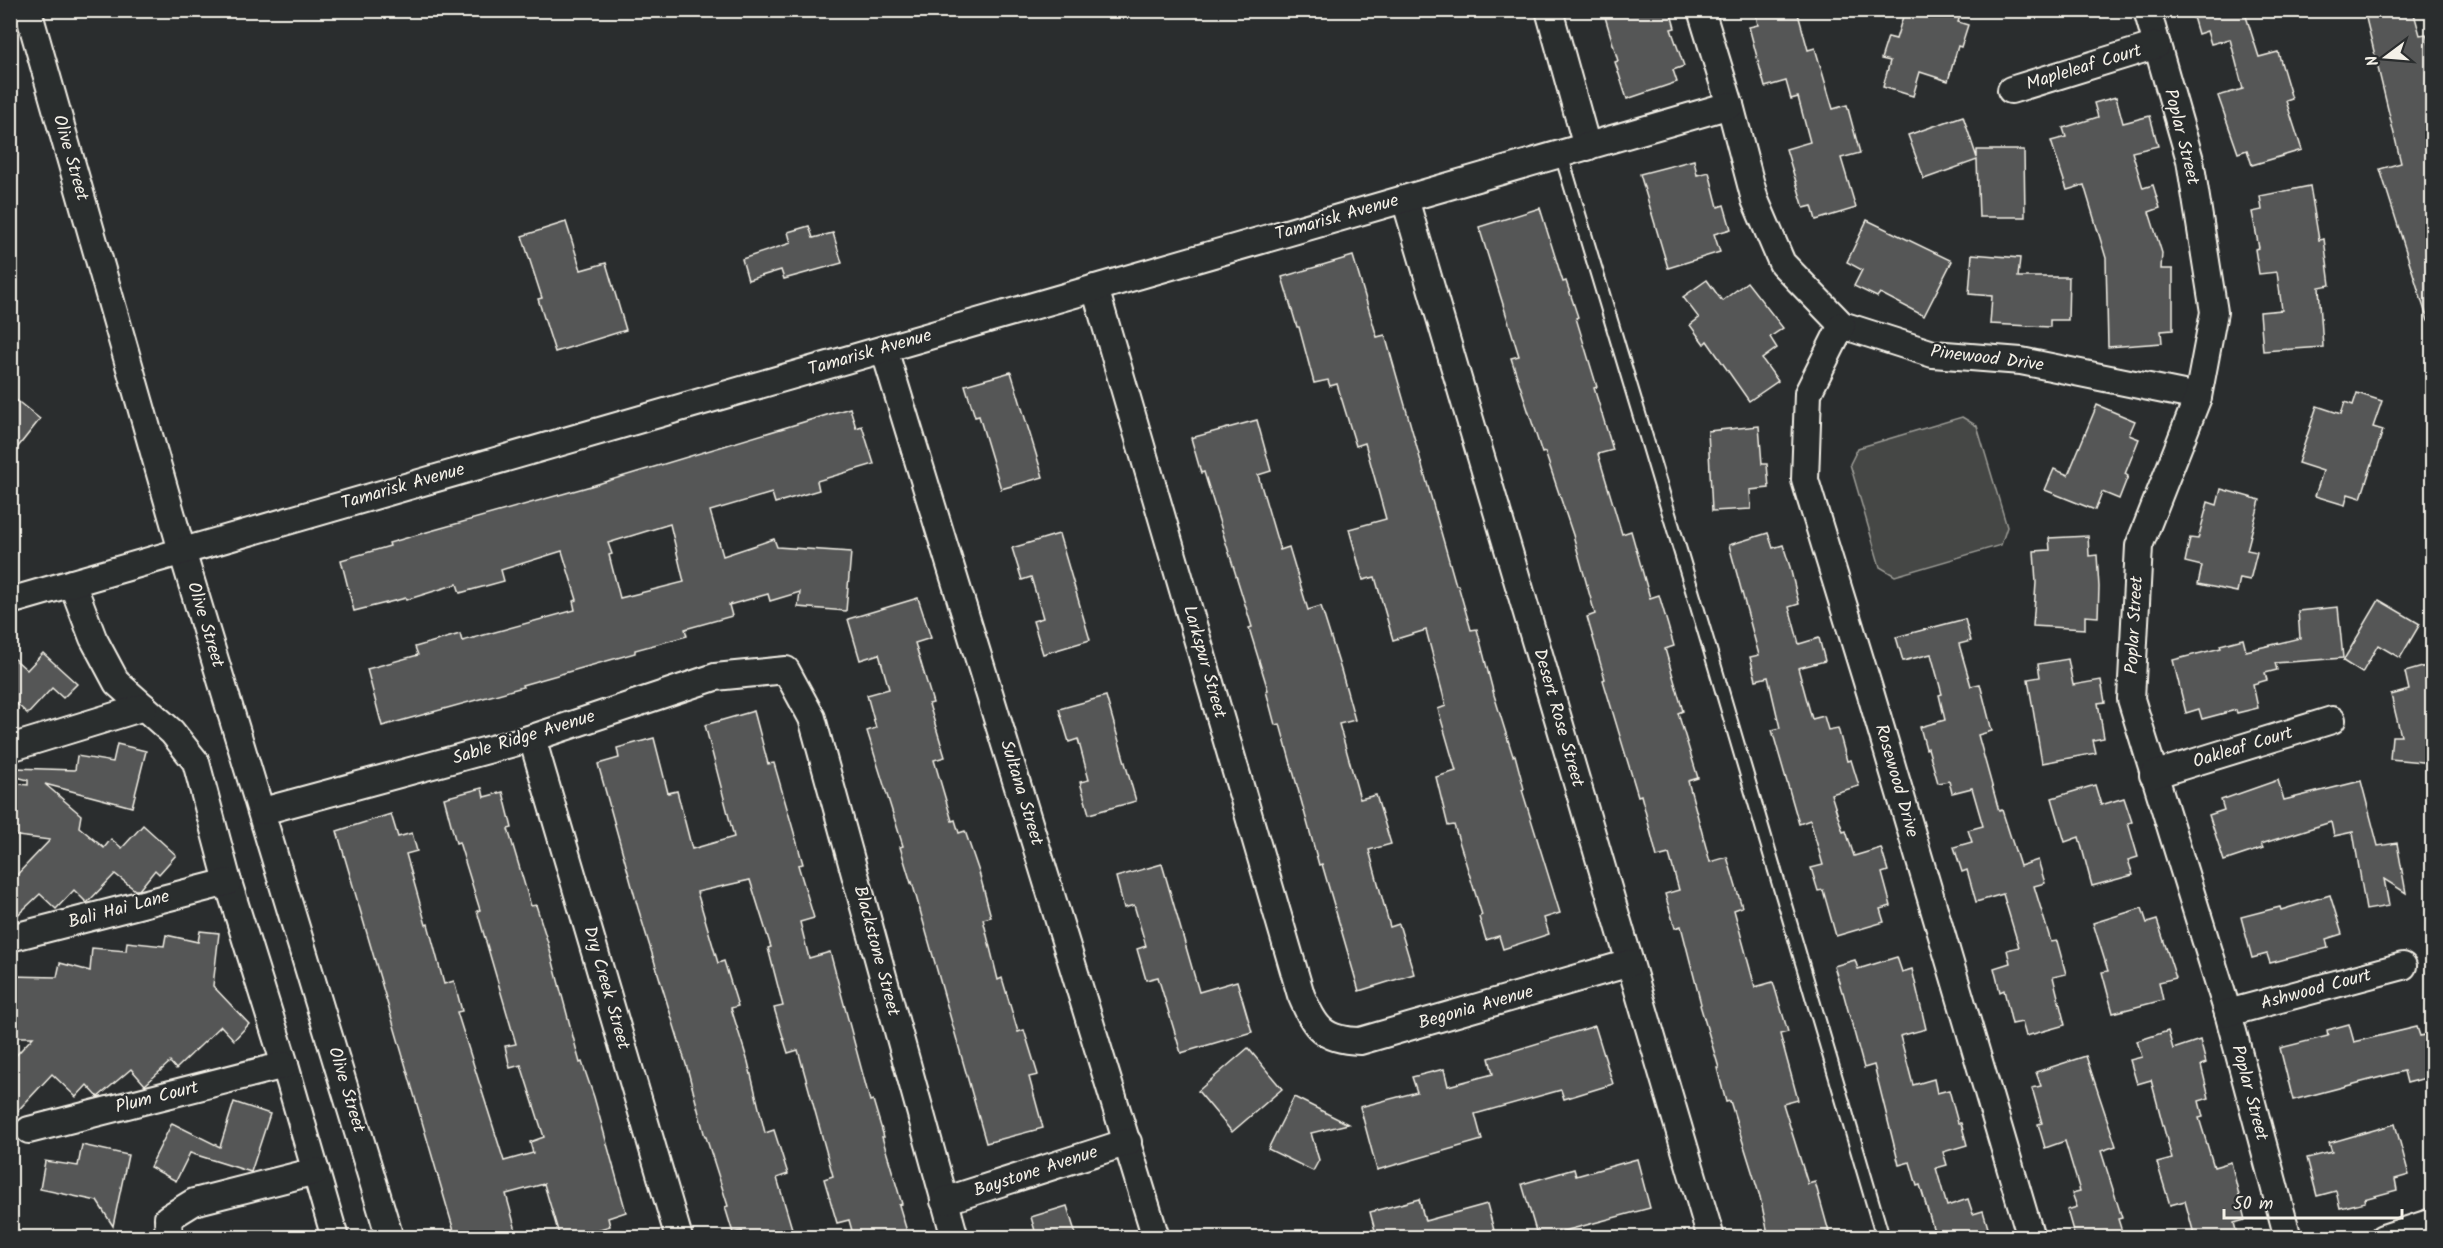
<svg xmlns="http://www.w3.org/2000/svg" width="2443" height="1248" font-family="Kalam,sans-serif">
	<rect width="100%" height="100%" fill="#2a2d2e"/>
	<filter id="ink" filterUnits="userSpaceOnUse"><feTurbulence type="fractalNoise" baseFrequency=".0167" numOctaves="2"/><feDisplacementMap in="SourceGraphic" scale="12" xChannelSelector="R" yChannelSelector="G"/><feConvolveMatrix kernelMatrix="1 2 1 2 8 2 1 2 1" color-interpolation-filters="sRGB"/></filter>
	<g filter="url(#ink)">
		<!-- green -->
		<polygon fill="#444645" stroke="#9c9c96" stroke-width="1.5" points="1962,417 1977,426 2007,527 2001,545 1895,576 1880,567 1850,464 1858,448"/>
		<!-- building -->
		<g fill="#555756" stroke="#f4f1e8" stroke-width="1.5" fill-rule="evenodd">
			<polygon points="1603,10 1670,10 1675,28 1671,29 1684,66 1673,70 1677,82 1627,99 1615,62 1618,61"/>
			<polygon points="1755,10 1797,10 1808,50 1815,48 1833,109 1847,105 1860,153 1841,158 1856,208 1816,220 1812,206 1804,208 1786,149 1810,142 1798,97 1791,99 1786,81 1765,87 1749,27 1758,25"/>
			<polygon points="1905,10 1962,10 1958,22 1968,25 1961,47 1958,46 1948,81 1920,72 1913,96 1883,87 1890,61 1881,59 1888,37 1896,39"/>
			<polygon points="2191,10 2244,10 2259,57 2278,52 2292,99 2286,101 2302,150 2252,165 2247,150 2238,153 2218,96 2243,89 2230,39 2211,44 2207,31 2198,34"/>
			<polygon points="2364,10 2413,10 2420,35 2426,34 2433,55 2433,320 2428,321 2380,169 2401,163"/>
			<polygon points="2116,97 2123,123 2150,116 2158,146 2132,152 2143,188 2153,185 2160,208 2149,212 2162,253 2161,269 2173,269 2173,330 2161,331 2162,343 2108,347 2106,258 2084,185 2067,190 2051,141 2066,137 2063,128 2098,117 2094,103"/>
			<polygon points="1963,116 1977,158 1977,150 2024,150 2025,217 1979,217 1977,160 1924,179 1908,135"/>
			<polygon points="1694,160 1697,175 1709,172 1718,207 1724,205 1731,229 1714,234 1720,252 1668,268 1640,174"/>
			<polygon points="2310,186 2319,240 2324,239 2330,285 2319,287 2323,347 2263,351 2260,312 2282,310 2277,272 2259,274 2255,249 2259,248 2252,212 2262,210 2260,196"/>
			<polygon points="1540,208 1563,282 1566,281 1578,317 1576,318 1597,387 1594,388 1613,450 1598,454 1622,534 1631,531 1650,598 1659,595 1674,646 1665,649 1683,711 1678,713 1698,778 1688,781 1710,862 1727,857 1742,907 1734,910 1755,987 1773,982 1788,1032 1780,1034 1798,1100 1783,1104 1808,1184 1815,1182 1829,1232 1808,1238 1769,1238 1760,1197 1730,1101 1726,1102 1717,1068 1719,1068 1700,1005 1701,1004 1681,926 1675,928 1665,894 1679,890 1669,854 1657,857 1641,795 1638,796 1603,680 1605,679 1587,617 1595,614 1573,535 1545,452 1542,453 1511,358 1519,356 1479,227"/>
			<polygon points="1867,220 1952,261 1924,316 1880,293 1877,297 1854,286 1862,270 1847,262"/>
			<polygon points="566,222 581,270 606,263 626,330 555,352 538,299 542,298 522,236"/>
			<polygon points="809,226 813,238 833,233 842,263 784,279 781,270 748,280 742,259 791,243 788,232"/>
			<polygon points="1972,254 2020,258 2018,277 2069,277 2068,320 2050,320 2050,327 1990,324 1992,296 1969,294"/>
			<polygon points="1353,256 1377,337 1385,335 1456,585 1458,585 1471,630 1477,629 1494,695 1513,756 1515,755 1524,789 1522,790 1560,913 1544,918 1549,934 1503,949 1499,936 1486,940 1479,917 1482,915 1454,825 1448,826 1436,777 1456,771 1438,709 1446,706 1426,630 1393,640 1375,577 1363,580 1349,529 1386,519 1365,443 1356,446 1337,384 1330,386 1328,380 1314,383 1299,327 1297,327 1282,277"/>
			<polygon points="1707,280 1722,301 1747,282 1783,328 1770,337 1777,348 1762,359 1778,381 1749,401 1707,341 1704,344 1690,325 1699,318 1683,297"/>
			<polygon points="1011,372 1043,477 1001,489 979,416 975,417 965,385"/>
			<polygon points="2357,393 2382,401 2373,427 2383,430 2361,498 2348,494 2345,505 2315,496 2323,471 2298,463 2317,406 2341,414 2345,402 2353,405"/>
			<polygon points="10,395 40,419 10,457"/>
			<polygon points="2097,405 2135,421 2129,435 2139,439 2125,474 2128,476 2119,499 2102,492 2095,510 2045,490 2054,469 2068,475"/>
			<path d="M850,408l6,20 6,-2 12,38 -57,17 2,9 -44,13 -3,-10 -62,18 13,45 51,-17 3,8 74,5 -5,59 -48,-4 2,-15 -30,9 -2,-7 -39,11 3,11 -47,13 2,7 -52,14v3l-113,32 1,2 -141,39 -15,-57 51,-14 -3,-8 45,-13 2,7 113,-31 -2,-9 4,-1 -15,-49 -61,19 3,11 -44,12 -3,-9 -51,16v-2l-52,13 -13,-51 49,-14 -1,-3 38,-11 164,-46zM670,524l14,58 -64,16 -11,-43 3,-1 -4,-11z"/>
			<polygon points="1257,420 1271,471 1258,475 1280,550 1289,547 1308,610 1321,606 1341,670 1355,720 1339,724 1360,799 1376,795 1391,844 1369,850 1390,927 1399,924 1414,974 1359,991 1322,864 1319,865 1280,724 1275,725 1266,691 1268,690 1249,628 1252,627 1204,472 1201,473 1191,438"/>
			<polygon points="1759,426 1762,464 1767,464 1769,488 1750,490 1751,509 1712,511 1708,431"/>
			<polygon points="2221,489 2260,500 2247,550 2257,552 2250,580 2240,578 2237,592 2198,584 2202,566 2185,562 2190,538 2198,539 2208,502 2217,505"/>
			<polygon points="1768,533 1773,548 1783,545 1790,567 1799,604 1789,607 1799,644 1819,638 1825,661 1798,668 1812,719 1824,716 1828,730 1838,728 1847,761 1851,760 1859,786 1831,794 1843,832 1846,831 1854,856 1881,848 1888,871 1882,873 1891,906 1880,909 1884,922 1836,936 1823,890 1818,891 1811,868 1823,865 1810,820 1799,824 1772,730 1780,728 1768,677 1756,680 1750,657 1759,655 1729,545"/>
			<polygon points="1059,534 1090,640 1043,654 1033,621 1043,618 1031,577 1022,580 1012,548"/>
			<polygon points="2088,536 2089,556 2097,555 2099,587 2098,617 2085,616 2085,629 2033,626 2036,583 2034,551 2050,550 2049,538"/>
			<polygon points="918,598 931,638 915,643 933,703 929,704 945,757 934,760 952,821 955,820 959,833 965,831 979,872 991,917 983,919 998,980 1002,978 1018,1032 1024,1030 1038,1075 1029,1077 1043,1128 986,1143 912,882 911,883 900,847 903,846 867,731 876,728 867,695 889,689 879,654 860,660 848,619"/>
			<polygon points="2379,600 2420,624 2400,658 2378,645 2362,673 2343,661"/>
			<polygon points="2338,607 2343,658 2275,663 2277,670 2265,673 2267,680 2253,684 2258,708 2237,713 2236,710 2202,719 2199,709 2186,713 2173,660 2221,648 2220,645 2243,639 2246,651 2300,638 2298,611"/>
			<polygon points="1965,619 1971,641 1959,644 1971,686 1980,684 1992,731 1978,735 1999,811 2002,810 2020,866 2038,860 2045,883 2034,886 2051,942 2057,941 2066,974 2053,977 2065,1025 2026,1036 2022,1022 2012,1024 2004,990 2000,992 1994,968 2010,963 2007,950 2019,947 2003,894 1976,902 1967,870 1962,872 1954,847 1972,842 1968,830 1983,826 1972,788 1952,793 1949,781 1938,783 1928,748 1926,749 1920,727 1945,720 1939,695 1942,694 1931,654 1903,661 1896,637"/>
			<polygon points="43,653 77,684 63,698 52,688 28,714 10,698 10,655 27,670"/>
			<polygon points="2068,659 2073,685 2101,680 2105,702 2098,703 2104,738 2093,740 2096,753 2042,763 2028,679 2040,677 2038,664"/>
			<polygon points="2433,664 2433,763 2390,759 2392,736 2401,736 2391,695 2409,690 2405,672"/>
			<polygon points="1106,696 1136,801 1089,814 1080,782 1089,780 1078,739 1069,742 1059,709"/>
			<polygon points="754,711 768,764 774,763 803,864 798,865 814,918 800,922 809,958 830,952 870,1101 873,1100 884,1137 882,1137 902,1204 899,1205 909,1238 854,1238 849,1220 837,1223 824,1179 833,1176 798,1050 788,1053 774,1008 783,1006 768,948 771,947 750,880 697,892 718,963 724,961 738,1006 731,1008 748,1062 765,1133 774,1130 788,1174 777,1178 793,1232 772,1238 744,1238 742,1231 733,1233 725,1207 728,1206 706,1137 705,1137 688,1071 638,908 598,764 619,758 617,748 654,738 668,793 677,791 692,849 734,837 705,725"/>
			<polygon points="117,744 146,751 132,807 45,784 81,815 79,827 104,848 111,839 122,848 143,825 176,855 159,874 155,870 139,890 135,890 115,874 87,903 74,890 56,909 40,894 10,922 10,882 50,840 10,835 10,783 28,785 28,780 13,776 14,768 75,770 77,756 113,762"/>
			<polygon points="2278,780 2284,800 2361,781 2378,846 2397,843 2406,893 2384,879 2389,906 2366,910 2353,832 2334,836 2331,822 2261,844 2263,848 2224,861 2209,815 2224,810 2221,800"/>
			<polygon points="2095,785 2101,805 2124,798 2132,822 2128,823 2138,857 2128,860 2133,875 2092,886 2079,837 2065,842 2052,798"/>
			<polygon points="482,788 484,797 503,792 512,828 508,829 531,906 536,905 548,943 580,1063 582,1062 594,1097 626,1212 608,1218 610,1226 571,1238 560,1238 544,1184 506,1194 518,1238 456,1238 337,831 391,814 398,837 412,833 417,851 406,854 426,925 428,924 444,984 454,981 462,1011 457,1012 504,1161 533,1153 530,1142 544,1137 521,1065 510,1068 505,1046 516,1044 477,911 480,910 459,842 456,843 444,798"/>
			<polygon points="1162,864 1199,992 1237,981 1252,1032 1181,1053 1158,977 1146,980 1137,949 1146,946 1134,905 1124,908 1116,877"/>
			<polygon points="2330,895 2342,934 2326,939 2328,948 2270,963 2267,954 2252,958 2241,917 2280,907 2281,910"/>
			<polygon points="2142,908 2147,923 2157,920 2176,978 2159,982 2163,1000 2113,1013 2102,972 2108,971 2093,923"/>
			<polygon points="200,931 219,933 213,986 249,1024 234,1040 221,1026 176,1069 170,1062 145,1085 131,1069 98,1097 87,1085 76,1097 52,1074 10,1119 10,1062 33,1037 10,1037 10,976 57,977 60,963 90,971 92,948 126,951 127,942 164,946 166,935 198,942"/>
			<polygon points="1897,957 1902,972 1912,969 1926,1029 1900,1036 1913,1085 1934,1079 1937,1093 1949,1090 1958,1123 1961,1123 1967,1145 1943,1152 1947,1165 1936,1168 1947,1206 1968,1199 1973,1214 1983,1211 1991,1238 1936,1238 1920,1185 1917,1186 1910,1162 1899,1165 1874,1065 1864,1068 1843,992 1842,992 1834,966 1855,960 1858,969"/>
			<polygon points="2349,1024 2354,1042 2417,1027 2420,1036 2433,1033 2433,1076 2407,1083 2404,1071 2293,1100 2280,1048 2328,1036 2327,1030"/>
			<polygon points="1595,1026 1613,1084 1564,1099 1561,1090 1475,1114 1482,1140 1377,1170 1360,1107 1417,1092 1412,1077 1444,1069 1448,1086 1493,1074 1489,1058"/>
			<polygon points="2168,1031 2173,1049 2200,1040 2206,1063 2201,1065 2209,1098 2199,1101 2203,1117 2199,1118 2214,1167 2231,1162 2245,1220 2234,1223 2238,1238 2195,1238 2185,1201 2170,1205 2157,1163 2172,1159 2151,1080 2137,1084 2130,1060 2142,1057 2137,1041"/>
			<polygon points="1248,1048 1282,1089 1232,1132 1198,1091"/>
			<polygon points="2086,1056 2116,1146 2101,1151 2122,1218 2118,1219 2124,1238 2075,1238 2067,1210 2077,1207 2072,1193 2080,1191 2065,1141 2045,1148 2038,1124 2042,1123 2032,1088 2041,1086 2036,1072"/>
			<polygon points="1294,1097 1348,1124 1311,1133 1319,1160 1313,1171 1268,1149"/>
			<polygon points="234,1102 270,1114 251,1172 190,1153 176,1181 150,1167 172,1123 220,1147"/>
			<polygon points="2395,1124 2409,1175 2395,1179 2397,1190 2364,1199 2365,1202 2340,1208 2336,1191 2317,1196 2307,1158 2332,1152 2329,1143"/>
			<polygon points="82,1145 128,1155 113,1226 97,1201 40,1189 45,1161 78,1166"/>
			<polygon points="1637,1159 1650,1208 1538,1238 1522,1184 1574,1169 1576,1176"/>
			<polygon points="1419,1199 1425,1221 1487,1204 1496,1238 1377,1238 1370,1212"/>
			<polygon points="1067,1206 1077,1238 1037,1238 1031,1217"/>
		</g>
		<g fill="none" stroke-linecap="round" stroke-linejoin="round">
			<defs>
				<polyline id="lane" points="1561,154 1710,650 1883,1238"/>
				<g id="street">
					<polyline points="28,10 182,551 390,1238"/>
					<polyline points="1549,10 1587,147"/>
					<polyline points="1701,10 1730,105 1755,200 1782,263 1842,325 1933,354 2021,361 2198,397"/>
					<polyline points="2147,10 2190,160 2214,312 2198,397 2139,546 2131,699 2228,1013 2288,1238"/>
					<polyline points="2011,90 2157,45"/>
					<polyline points="1405,199 1711,1238"/>
					<path d="M1095,288l206,707c14,33 22,45 59,46l270,-78"/>
					<polyline points="1842,325 1808,393 1805,480 1871,695 2031,1238"/>
					<polyline points="884,349 1156,1238"/>
					<polyline points="72,583 93,638 117,683 172,732 196,762 228,882 285,1065 335,1238"/>
					<polyline points="10,601 1730,105"/>
					<polyline points="532,738 679,1238"/>
					<polyline points="10,748 144,707"/>
					<polyline points="2153,775 2332,720"/>
					<polyline points="263,811 532,738 715,677 786,670 812,718 955,1238"/>
					<polyline points="10,938 228,882"/>
					<polyline points="2228,1013 2403,966"/>
					<polyline points="29,1130 285,1065"/>
					<polyline points="944,1201 1128,1142"/>
					<polyline points="169,1238 168,1218 194,1202 316,1171"/>
					<polyline points="2383,1238 2432,1222"/>
				</g>
			</defs>
			<!-- lane casing -->
			<use href="#lane" stroke="#f4f1e8" stroke-width="16"/>
			<!-- street casing -->
			<use href="#street" stroke="#f4f1e8" stroke-width="30"/>
			<!-- lane -->
			<use href="#lane" stroke="#2a2d2e" stroke-width="12"/>
			<!-- street -->
			<use href="#street" stroke="#2a2d2e" stroke-width="26"/>
		</g>
	</g>
	<g text-anchor="middle" dominant-baseline="central" stroke-width="4.5" stroke-linejoin="round" paint-order="stroke">
		<!-- street labels -->
		<g font-size="18" fill="#f4f1e8" stroke="#2a2d2e">
			<text transform="translate(2084 68) rotate(-17)">Mapleleaf Court</text>
			<text transform="translate(2181 137) rotate(76)">Poplar Street</text>
			<text transform="translate(70 158) rotate(74)">Olive Street</text>
			<text transform="translate(1337 218) rotate(-16)">Tamarisk Avenue</text>
			<text transform="translate(870 353) rotate(-16)">Tamarisk Avenue</text>
			<text transform="translate(1987 359) rotate(7)">Pinewood Drive</text>
			<text transform="translate(403 487) rotate(-16)">Tamarisk Avenue</text>
			<text transform="translate(205 625) rotate(73)">Olive Street</text>
			<text transform="translate(2135 625) rotate(-87)">Poplar Street</text>
			<text transform="translate(1204 662) rotate(74)">Larkspur Street</text>
			<text transform="translate(1558 718) rotate(74)">Desert Rose Street</text>
			<text transform="translate(524 738) rotate(-17)">Sable Ridge Avenue</text>
			<text transform="translate(2243 748) rotate(-17)">Oakleaf Court</text>
			<text transform="translate(1896 781) rotate(74)">Rosewood Drive</text>
			<text transform="translate(1021 793) rotate(73)">Sultana Street</text>
			<text transform="translate(119 910) rotate(-15)">Bali Hai Lane</text>
			<text transform="translate(876 951) rotate(75)">Blackstone Street</text>
			<text transform="translate(606 988) rotate(74)">Dry Creek Street</text>
			<text transform="translate(2316 990) rotate(-15)">Ashwood Court</text>
			<text transform="translate(1476 1008) rotate(-16)">Begonia Avenue</text>
			<text transform="translate(346 1090) rotate(73)">Olive Street</text>
			<text transform="translate(2249 1093) rotate(75)">Poplar Street</text>
			<text transform="translate(157 1098) rotate(-14)">Plum Court</text>
			<text transform="translate(1036 1172) rotate(-18)">Baystone Avenue</text>
		</g>
	</g>
	<!-- margin -->
	<rect width="2443" height="1248" fill="none" stroke="#2a2d2e" stroke-width="36"/>
	<rect x="18" y="18" width="2407" height="1212" fill="none" stroke="#f4f1e8" stroke-width="2" filter="url(#ink)"/>
	<!-- north arrow -->
	<g transform="translate(2386 57) rotate(254)" stroke="#2a2d2e" stroke-width="4.5" paint-order="stroke">
	<path d="M0-4.5L10 22L0 15L-10 22Z" fill="#f4f1e8"/>
	<text y="-9" font-size="16" font-weight="bold" text-anchor="middle" fill="#f4f1e8">N</text>
	</g>
	<!-- scale -->
	<path d="M2224 1209v9h178v-9" fill="none" stroke="#f4f1e8" stroke-width="3"/>
	<text x="2233" y="1209" font-size="18" fill="#f4f1e8" stroke="#2a2d2e" stroke-width="4.5" paint-order="stroke">50 m</text>
</svg>
